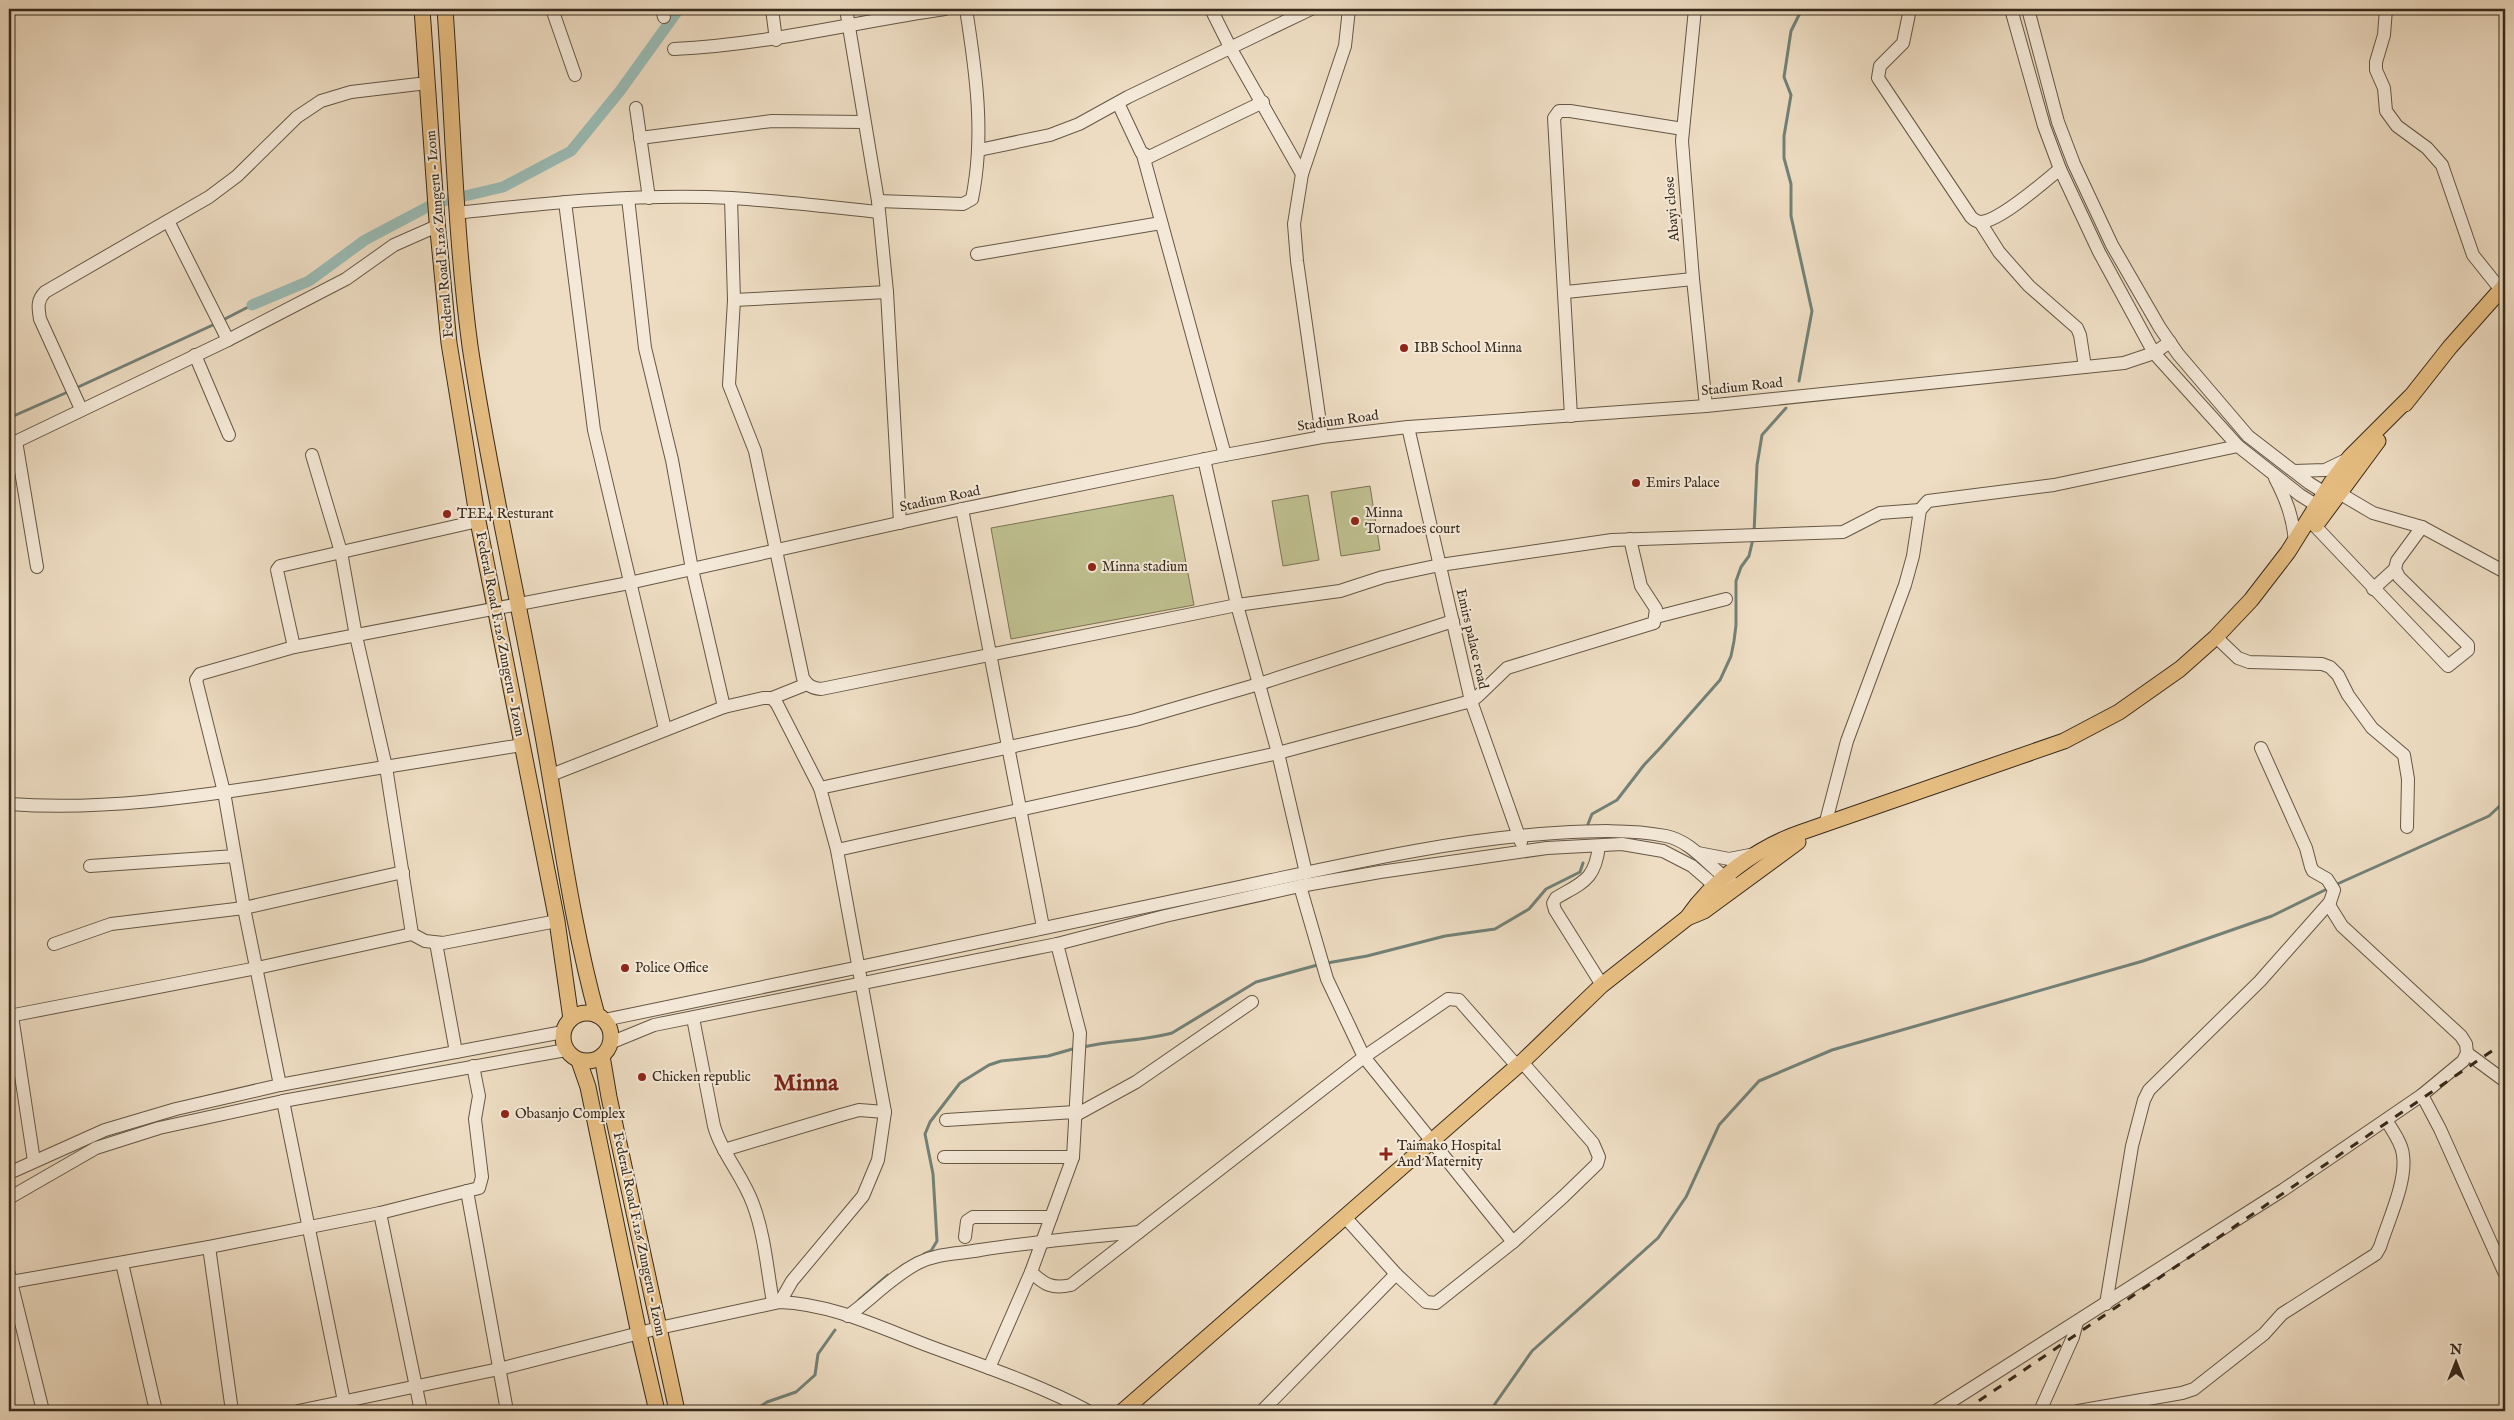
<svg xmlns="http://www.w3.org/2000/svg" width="2514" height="1420" font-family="'IM FELL English',serif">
	<rect width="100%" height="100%" fill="#eeddc3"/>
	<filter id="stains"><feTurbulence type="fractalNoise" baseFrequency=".004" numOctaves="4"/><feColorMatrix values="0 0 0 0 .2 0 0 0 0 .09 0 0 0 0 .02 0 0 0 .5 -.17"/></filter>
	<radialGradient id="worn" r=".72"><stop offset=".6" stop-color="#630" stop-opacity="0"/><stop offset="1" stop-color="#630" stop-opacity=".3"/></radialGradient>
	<!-- green -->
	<g fill="#bfbf8f" stroke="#7b7455">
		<polygon points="1370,486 1380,550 1341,556 1331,492"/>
		<polygon points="1173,495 1194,605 1011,639 991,528"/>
		<polygon points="1308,495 1319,560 1283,566 1272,501"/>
	</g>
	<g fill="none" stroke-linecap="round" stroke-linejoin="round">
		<!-- stream -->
		<g stroke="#728177" stroke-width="3">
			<polyline points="221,321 252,305"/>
			<polyline points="1799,381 1812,311 1791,216 1791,184 1784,158 1784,136 1791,95 1784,77 1791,31 1802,9"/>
			<polyline points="76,388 215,324"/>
			<polyline points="9,418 70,391"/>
			<polyline points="1754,533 1757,465 1762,435 1786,408"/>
			<polyline points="1588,824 1592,814 1617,800 1644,765 1661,747 1720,680 1731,656 1734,641 1736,625 1736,581 1741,567 1749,556 1753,539"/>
			<polyline points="2335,885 2489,816 2505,801"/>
			<polyline points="1327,963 1367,956 1445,936 1495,929 1529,909 1546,889 1580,872 1583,863"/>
			<path d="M1083,1047c30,-7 61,-6 89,-14l84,-51 65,-18"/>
			<polyline points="924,1254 931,1251 937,1241 933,1174 925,1134 930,1122 960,1083 989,1065 1001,1061 1048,1056 1076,1048"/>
			<polyline points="859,1300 888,1275"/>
			<polyline points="753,1411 767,1402 796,1392 815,1375 818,1354 835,1330"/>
			<polyline points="1490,1411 1532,1351 1658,1238 1686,1197 1719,1125 1759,1081 1832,1050 2143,961 2272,916 2329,888"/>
		</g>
		<!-- canal -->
		<polyline stroke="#99bbb5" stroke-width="11" points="252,305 309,281 365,240 435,203 503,187 571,151 620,91 679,9"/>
		<defs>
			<g id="minor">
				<polyline points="552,9 575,75"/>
				<polyline points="662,9 664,17"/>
				<polyline points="772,9 776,40"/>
				<polyline points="846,9 878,201 887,292 900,523"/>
				<polyline points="1211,9 1231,49 1302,174"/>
				<polyline points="1695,9 1682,141 1693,279 1706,406"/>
				<path d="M1910,9l-7,34 -23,23 -2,12 93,139c3,3 6,5 10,5 19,-1 63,-40 79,-53"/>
				<polyline points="2011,9 2044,126 2060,169 2099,252 2154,353 2238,446 2300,495 2324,510"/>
				<polyline points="2028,9 2058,122 2074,164 2112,245 2160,328 2178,354 2248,436 2309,483 2333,498"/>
				<polyline points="2386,9 2384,35 2376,62 2376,70 2384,88 2386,111 2397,126 2427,148 2442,165 2473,255 2501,290"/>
				<path d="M674,49c92,-4 180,-27 271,-40"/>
				<polyline points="1118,103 1141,152 1149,157 1263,102"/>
				<polyline points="636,108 649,198"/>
				<polyline points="640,138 772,121 864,122"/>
				<polyline points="979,150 1050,135 1079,124 1128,97 1311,9"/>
				<polyline points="1143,155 1225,455"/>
				<polyline points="628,198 645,348 672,460 692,569 724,707"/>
				<path d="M731,198l3,102 -5,85 26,66 48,227c5,8 9,10 18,11l416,-84 103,-14 43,-14 57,-12 172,-25 231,-8 37,-19 40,-3"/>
				<path d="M878,201l85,3 9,-5c13,-63 4,-127 -6,-190"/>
				<polyline points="565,202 594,430 665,729"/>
				<path d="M456,213c91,-10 184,-20 276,-15 49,3 98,9 147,14"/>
				<polyline points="168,221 228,340"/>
				<polyline points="1980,222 1999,252 2029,286 2077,328 2080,335 2085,367"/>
				<polyline points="977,254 1161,223"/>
				<polyline points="1566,292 1693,279"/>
				<polyline points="734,300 887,292"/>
				<polyline points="195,355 229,435"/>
				<path d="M81,409l-41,-90c-2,-12 -3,-19 5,-27l164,-95 28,-21 60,-59 24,-16 30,-9 76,-9"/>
				<polyline points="1571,416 1554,118 1559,111 1570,111 1683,129"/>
				<polyline points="1408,427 1471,701 1521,842"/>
				<polyline points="1322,437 1297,261 1294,224 1302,174 1345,46 1349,9"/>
				<polyline points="16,441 37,567"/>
				<polyline points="9,445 228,340 346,279 394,245 437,226"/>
				<polyline points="312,455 341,552 356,636 386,767 412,934"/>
				<polyline points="1204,459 1237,605 1278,753 1306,873"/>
				<polyline points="2294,471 2325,470 2348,459"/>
				<path d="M2275,478c11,21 18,39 20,64"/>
				<polyline points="2339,493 2373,513 2422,527 2505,572"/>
				<polyline points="962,509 1043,927"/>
				<polyline points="2315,526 2448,666 2468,650 2468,645 2399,577 2395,569 2397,561 2422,527"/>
				<polyline points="2373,589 2395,569"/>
				<polyline points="1656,617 1726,599"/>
				<polyline points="2216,637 2238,658 2249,662 2322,664 2330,667 2338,675 2348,695 2372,728 2404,755 2408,779 2407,827"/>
				<polyline points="294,647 277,570 280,566 478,521"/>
				<polyline points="772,698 807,684"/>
				<polyline points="551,775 724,707 763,698 772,698 777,704 820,788 837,850 885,1112 878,1160 863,1196 792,1281 780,1302"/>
				<polyline points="820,788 1135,720 1259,684 1453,621"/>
				<path d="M9,804c92,7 186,-7 276,-21 79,-13 158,-25 237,-38"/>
				<polyline points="1825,825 1847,741 1905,585 1913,556 1920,510 1928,501 2054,485 2238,446"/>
				<path d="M1599,846c-4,34 -16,36 -43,52l-3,5 2,7 47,75"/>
				<polyline points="837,850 1278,753 1471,701 1478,696 1507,668 1654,623 1656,609 1641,586 1630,539"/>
				<polyline points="1698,853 1729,859 1755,854"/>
				<polyline points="90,866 235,856"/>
				<polyline points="1300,886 1327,979 1364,1057 1513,1242 1436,1303 1426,1302 1396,1274"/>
				<polyline points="436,943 456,1052"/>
				<polyline points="54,944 111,924 244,908 403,872"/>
				<polyline points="9,1016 257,968 412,934 425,941 443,943 557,921"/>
				<polyline points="12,1016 34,1161"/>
				<path d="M693,1018l21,108c8,28 29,50 39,78 12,32 14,66 20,98"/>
				<path d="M604,1020c212,-43 423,-89 635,-133 104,-22 209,-47 316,-54 36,-2 75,-4 111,3 26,5 44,32 66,47"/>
				<polyline points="610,1043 654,1025 1057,944 1165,916 1300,886 1380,872 1547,848 1622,844 1663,851 1692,866 1722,892"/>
				<polyline points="2467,1053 2505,1081"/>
				<polyline points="280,1085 244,908 224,792 196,680 200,674 294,647 629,583 962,509 1225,455 1322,437 1408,427 1706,406 2124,363 2154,353 2170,342"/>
				<polyline points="2422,1095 2440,1129 2505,1274"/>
				<polyline points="283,1101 346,1411"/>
				<polyline points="1074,1116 1136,1082 1252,1002"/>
				<polyline points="946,1120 1075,1112"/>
				<polyline points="724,1150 841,1115 859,1110 885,1112"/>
				<polyline points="944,1157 1073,1157"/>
				<polyline points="9,1173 105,1130 176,1109 280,1085 563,1032"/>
				<polyline points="467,1191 507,1411"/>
				<polyline points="9,1198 96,1148 159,1128 283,1101 566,1050"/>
				<polyline points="380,1213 421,1411"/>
				<polyline points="965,1237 967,1221 973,1217 1051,1217"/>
				<polyline points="1513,1242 1564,1196 1597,1164 1599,1157 1593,1143 1522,1062"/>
				<polyline points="209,1247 232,1411"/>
				<polyline points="122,1263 156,1411"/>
				<path d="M1031,1272c14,13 21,17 40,13l293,-228 84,-58 11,1 58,66"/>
				<polyline points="9,1274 43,1411"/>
				<polyline points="11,1282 209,1247 380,1213 479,1188 482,1177 475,1119 479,1096 473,1066"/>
				<polyline points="2106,1304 2132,1146 2144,1100 2149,1090 2260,981 2330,902"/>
				<path d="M848,1316c24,-17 43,-39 70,-53 20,-10 40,-9 62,-13 53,-8 105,-13 159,-18"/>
				<polyline points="989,1368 1031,1272 1073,1157 1080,1033 1057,944"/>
				<path d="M298,1411l201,-42 160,-41 121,-26c52,2 101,26 149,44 54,20 109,38 159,65"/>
				<polyline points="1262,1411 1396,1274 1345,1217"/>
				<polyline points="1936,1411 2283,1190 2422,1095 2463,1061 2467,1053 2466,1044 2461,1036 2342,926 2329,905 2334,890 2327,879 2313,871 2311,867 2306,848 2261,748"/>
				<polyline points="2040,1411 2073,1337 2077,1322"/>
				<path d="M2078,1411l104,-18 12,-4 70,-55 18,-20 94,-60 4,-7c8,-26 27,-65 23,-92 -1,-12 -11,-25 -17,-35"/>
			</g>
			<g id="major">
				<polyline points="422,9 437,221 449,343 478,521 557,921 571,1019"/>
				<path d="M445,9c8,112 10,225 25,337 18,123 47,245 69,368 19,100 31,203 58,301"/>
				<polyline points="2405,404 2450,347 2505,285"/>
				<polyline points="2316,525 2378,441"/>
				<path d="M1687,918c26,-38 71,-71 115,-86l262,-91 55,-29 61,-43 36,-32 35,-37 37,-48 43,-69 19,-26 60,-60"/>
				<circle cx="587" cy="1037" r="24"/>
				<polyline points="602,1056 609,1097 677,1411"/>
				<polyline points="579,1061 588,1087 639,1334 657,1411"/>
				<polyline points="1123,1411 1522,1062 1602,985 1687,918 1704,911 1798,842"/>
			</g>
		</defs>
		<!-- minor casing -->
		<use href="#minor" stroke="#655745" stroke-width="14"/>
		<!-- major casing -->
		<use href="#major" stroke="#372a1b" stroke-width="17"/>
		<!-- minor -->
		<use href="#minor" stroke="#f4e9d8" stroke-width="12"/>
		<!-- major -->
		<use href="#major" stroke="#e7be82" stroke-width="15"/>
		<!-- rail -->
		<polyline stroke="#372a1b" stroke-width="3" stroke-dasharray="9 9" stroke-linecap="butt" points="1964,1411 2505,1042"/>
	</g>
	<!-- markers -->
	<g fill="#8f2418" stroke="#f4e9d8" stroke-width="2">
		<circle cx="1404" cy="348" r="5"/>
		<circle cx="1636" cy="483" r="5"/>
		<circle cx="447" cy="514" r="5"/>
		<circle cx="1355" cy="521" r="5"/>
		<circle cx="1092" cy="567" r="5"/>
		<circle cx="625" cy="968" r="5"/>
		<circle cx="642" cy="1077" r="5"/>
		<circle cx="505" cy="1114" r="5"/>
		<path d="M1383.5 1146.5h5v5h5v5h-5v5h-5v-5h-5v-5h5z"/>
	</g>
	<g text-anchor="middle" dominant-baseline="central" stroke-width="4" stroke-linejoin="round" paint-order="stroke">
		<!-- street labels -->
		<g font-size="14" fill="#372a1b" stroke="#f4e9d8">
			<text transform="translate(1672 209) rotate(-95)">Abayi close</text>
			<text transform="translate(440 234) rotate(-95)">Federal Road F.126 Zungeru - Izom</text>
			<text transform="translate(1742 387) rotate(-6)">Stadium Road</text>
			<text transform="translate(1338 421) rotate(-8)">Stadium Road</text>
			<text transform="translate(940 499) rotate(-12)">Stadium Road</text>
			<text transform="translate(500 634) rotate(79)">Federal Road F.126 Zungeru - Izom</text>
			<text transform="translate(1472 639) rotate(77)">Emirs palace road</text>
			<text transform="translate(639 1234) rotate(78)">Federal Road F.126 Zungeru - Izom</text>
		</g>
		<!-- poi labels -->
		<g font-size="14" fill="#372a1b" stroke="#f4e9d8" text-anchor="start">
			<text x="1414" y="348">IBB School Minna</text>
			<text x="1646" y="483">Emirs Palace</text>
			<text x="1365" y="513">Minna<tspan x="1365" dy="16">Tornadoes court</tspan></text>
			<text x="457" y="514">TEE4 Resturant</text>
			<text x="1102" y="567">Minna stadium</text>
			<text x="635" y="968">Police Office</text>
			<text x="652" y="1077">Chicken republic</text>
			<text x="515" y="1114">Obasanjo Complex</text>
			<text x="1397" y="1146">Taimako Hospital<tspan x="1397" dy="16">And Maternity</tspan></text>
		</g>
		<!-- town labels -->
		<g font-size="24" font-weight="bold" fill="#7a1f14" stroke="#f4e9d8">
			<text x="806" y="1083">Minna</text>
		</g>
	</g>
	<!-- margin -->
	<rect width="2514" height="1420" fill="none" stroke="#eeddc3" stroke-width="30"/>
	<rect x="10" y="10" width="2494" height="1400" fill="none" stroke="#372a1b" stroke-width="2.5"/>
	<rect x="15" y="15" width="2484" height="1390" fill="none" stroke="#372a1b"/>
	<!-- north arrow -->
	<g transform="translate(2456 1362)" stroke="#f4e9d8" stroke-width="4" paint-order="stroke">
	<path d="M0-4L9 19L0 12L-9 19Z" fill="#372a1b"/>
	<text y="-8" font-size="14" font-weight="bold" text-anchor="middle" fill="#372a1b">N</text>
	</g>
	<rect width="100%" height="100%" filter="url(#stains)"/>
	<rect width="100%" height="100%" fill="url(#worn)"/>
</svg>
